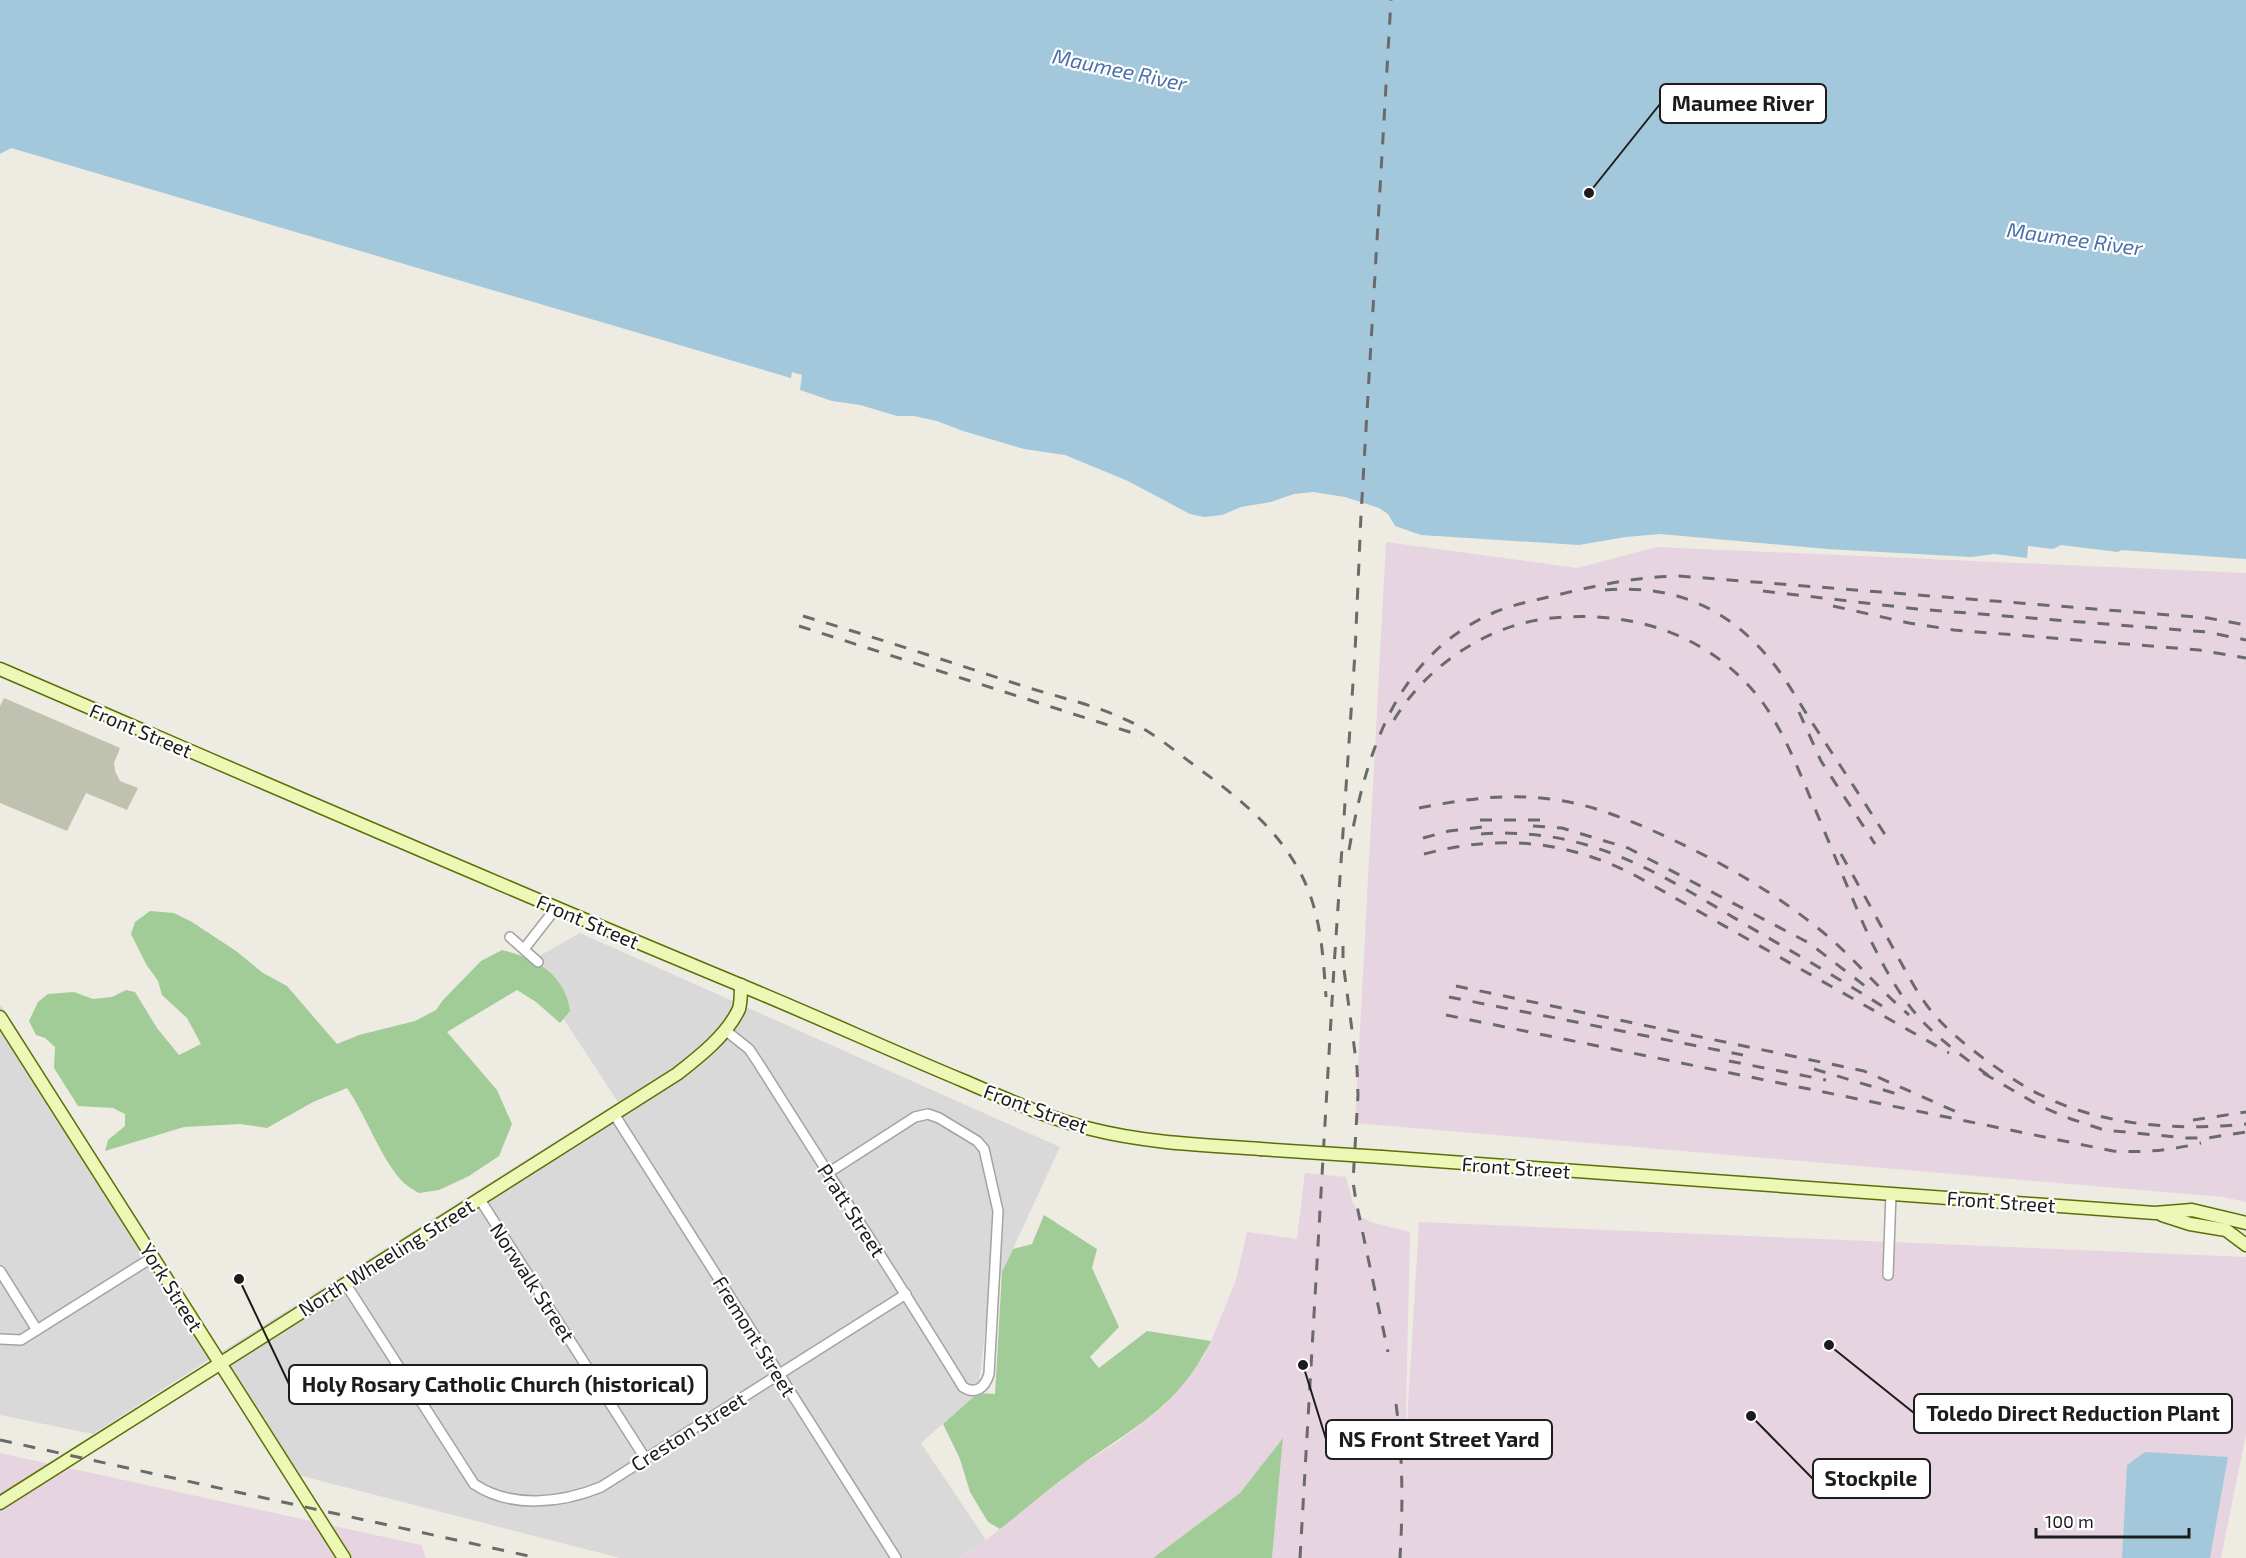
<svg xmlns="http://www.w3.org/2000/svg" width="2246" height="1558" font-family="'Exo 2',sans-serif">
	<rect width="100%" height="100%" fill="#eeebe2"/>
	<!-- residential -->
	<polygon fill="#dad9d9" points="580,933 1060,1147 988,1303 978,1393 921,1443 986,1540 959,1558 620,1558 298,1475 221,1352 93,1434 0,1415 0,1004 221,1352 618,1102 527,963"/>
	<!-- industrial -->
	<g fill="#e7d4e1">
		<polygon points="1386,542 1577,568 1657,547 2246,573 2246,1202 2223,1197 1355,1123"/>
		<polygon points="1305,1173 1346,1177 1353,1203 1361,1217 1373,1223 1410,1232 1405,1457 1419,1222 2246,1257 2246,1434 2221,1558 1272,1558 1283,1439 1240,1493 1153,1558 959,1558 986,1540 1077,1468 1119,1441 1163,1407 1203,1358 1211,1341 1236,1280 1247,1232 1297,1239"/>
		<polygon points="0,1453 421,1545 426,1558 0,1558"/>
	</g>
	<!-- construction -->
	<polygon fill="#bfc2ae" points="4,698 120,748 114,763 115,771 120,781 138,788 127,810 86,793 67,831 0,803 0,706"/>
	<!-- forest -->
	<g fill="#a1cc97">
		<path d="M150,911l24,2 18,9 44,29 27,22 24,13 50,58 22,-9 56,-14 21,-11 7,-10 38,-39 21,-11c33,8 63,24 68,61l-10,12 -24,-21 -19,-12 -70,42 50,58 15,34 -13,32 -30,20 -30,14 -20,3c-7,-4 -15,-9 -19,-14 -23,-28 -33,-62 -53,-91l-34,14 -46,26 -27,-4 -56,3 -79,24 3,-11 17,-14v-12l-12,-6 -35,-2 -24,-38 1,-21 -10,-9 -9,-3 -7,-14 9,-19 10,-8 26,-2 19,7 19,-2 14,-7 9,2 22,36 22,27 22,-11 -14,-26 -25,-23 -4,-14 -12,-17 -15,-30 4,-12z"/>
		<path d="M1044,1215l53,34 -5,19 27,59 -29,30 9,11 48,-37 64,10c-34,67 -74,84 -131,125 -28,20 -53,42 -80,63l-12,-7 -18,-30 -10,-33 -17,-35 35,-31 17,1 7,-122 11,-23 19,-5z"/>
		<polygon points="1283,1438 1272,1558 1153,1558 1240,1493"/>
	</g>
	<!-- water -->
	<g fill="#a3c8db">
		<polygon points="0,0 2246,0 2246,559 2121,550 2118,552 2061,545 2053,549 2028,546 2027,558 1994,554 1971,557 1827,549 1660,534 1626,537 1579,545 1421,535 1395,526 1388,514 1379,508 1345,497 1313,492 1294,494 1271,502 1241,507 1222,515 1204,517 1190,514 1128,481 1065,455 1024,449 963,431 937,421 914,416 897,416 860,405 832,401 800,390 802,375 792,372 791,378 11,148 0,154"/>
		<polygon points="2145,1452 2228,1457 2210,1558 2122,1558 2127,1465"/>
	</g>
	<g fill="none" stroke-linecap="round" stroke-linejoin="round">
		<defs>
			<g id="street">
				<polyline points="510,937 538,962"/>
				<polyline points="524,949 556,908"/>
				<path d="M725,1030l24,19 10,15c68,108 137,214 204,323 12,8 22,1 26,-13l9,-163 -14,-62 -7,-8 -38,-23 -11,-4 -13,3 -87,56"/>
				<polyline points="614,1114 896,1558"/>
				<polyline points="479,1198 645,1458"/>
				<polyline points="0,1271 37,1330"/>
				<polyline points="1888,1275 1891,1194"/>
				<path d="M345,1283l129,201c37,25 88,19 127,3l305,-193"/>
				<polyline points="0,1339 21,1340 153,1257"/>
			</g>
			<g id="secondary">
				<path d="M0,669c244,105 487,211 733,313 78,32 154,67 231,99 42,18 83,37 127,48 55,14 113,16 169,20"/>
				<polyline points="0,1017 344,1558"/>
				<polyline points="1382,1157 2155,1213 2192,1210 2246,1223"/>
				<polyline points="2162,1215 2190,1224 2226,1230 2246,1245"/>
				<path d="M0,1503l677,-429c22,-17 50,-39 62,-65 2,-7 2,-17 2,-24"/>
			</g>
		</defs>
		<!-- street casing -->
		<use href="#street" stroke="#a3a3a3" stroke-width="12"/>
		<!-- secondary casing -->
		<use href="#secondary" stroke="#587006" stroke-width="15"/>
		<!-- street -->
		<use href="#street" stroke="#fff" stroke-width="9"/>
		<!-- secondary -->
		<use href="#secondary" stroke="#edf8b6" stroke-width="12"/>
		<!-- rail -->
		<g stroke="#6a6a6a" stroke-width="3" stroke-dasharray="12 12" stroke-linecap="butt">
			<path d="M1605,590c70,-6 124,18 168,73 15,19 27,41 40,61 25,38 49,75 73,112"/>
			<polyline points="1763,591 1917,609 2207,632 2246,640"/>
			<polyline points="1833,606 1909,623 1954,630 2199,650 2246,658"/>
			<path d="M803,616c74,22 147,46 220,70 38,12 77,20 112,38 21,11 40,27 59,41 42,31 82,61 107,109 20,39 22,80 25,123"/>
			<polyline points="799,626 1142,736"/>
			<polyline points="1799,712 1821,761 1875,844"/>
			<path d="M1394,720c31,-52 90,-93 150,-101 84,-11 167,14 219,84 22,31 35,66 50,101 19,45 37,90 57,135 11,22 23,45 38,65 21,29 52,50 81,72"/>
			<path d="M1419,808c41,-8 80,-14 122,-10 38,3 73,16 108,31 66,29 127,63 182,110 27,24 50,52 78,76"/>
			<polyline points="1480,820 1543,820"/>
			<polyline points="1533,826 1562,828 1628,848 1809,943 1869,989"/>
			<path d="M1481,834c108,-8 179,40 267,92 45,26 90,52 134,80"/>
			<polyline points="1423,838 1449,831 1491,826"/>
			<path d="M1349,850c17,-98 47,-195 146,-238 20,-8 41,-12 62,-17 41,-10 79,-18 122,-19l529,42 38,7"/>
			<path d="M1424,854c76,-20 144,-14 214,23l311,176"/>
			<path d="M1841,854c18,32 36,64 53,96 12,21 23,44 38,62 16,19 35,34 55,49 17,12 35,25 54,34 62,31 137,36 205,29"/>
			<polyline points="1343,946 1343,962 1357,1068 1358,1095 1353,1182 1356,1201 1388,1352"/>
			<polyline points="1456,986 1864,1071 1959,1113"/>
			<polyline points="1449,997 1743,1055"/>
			<path d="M1446,1015l667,136c31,2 58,-1 88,-8"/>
			<polyline points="1729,1061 1826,1080"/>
			<polyline points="1814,1069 1897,1094"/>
			<polyline points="1983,1073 2040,1106 2071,1119 2104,1130 2186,1138 2207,1138 2246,1132"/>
			<polyline points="2193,1120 2246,1112"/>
			<path d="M1396,1404c7,51 7,103 4,154"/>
			<polyline points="0,1440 538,1558"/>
			<polyline points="1300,1558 1334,967 1355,653 1361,515 1391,0"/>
		</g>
		<defs>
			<polyline id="secondary-bridge" points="1260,1149 1382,1157"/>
		</defs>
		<!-- secondary-bridge casing -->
		<use href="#secondary-bridge" stroke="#587006" stroke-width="15" stroke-linecap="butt"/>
		<!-- secondary-bridge -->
		<use href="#secondary-bridge" stroke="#edf8b6" stroke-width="12"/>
	</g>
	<g text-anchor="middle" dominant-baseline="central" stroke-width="4.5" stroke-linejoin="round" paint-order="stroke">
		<!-- street labels -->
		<g font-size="20" fill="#1c1c1c" stroke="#fff">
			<text transform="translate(141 730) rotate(23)">Front Street</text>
			<text transform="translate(588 921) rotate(23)">Front Street</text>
			<text transform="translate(1036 1108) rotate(20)">Front Street</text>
			<text transform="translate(1516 1167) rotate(4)">Front Street</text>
			<text transform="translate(2001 1201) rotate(4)">Front Street</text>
			<text transform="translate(852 1210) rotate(57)">Pratt Street</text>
			<text transform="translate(386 1257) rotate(-32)">North Wheeling Street</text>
			<text transform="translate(533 1282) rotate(57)">Norwalk Street</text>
			<text transform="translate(172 1287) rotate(58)">York Street</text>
			<text transform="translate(755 1336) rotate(58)">Fremont Street</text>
			<text transform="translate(688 1431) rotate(-32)">Creston Street</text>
		</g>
		<!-- water labels -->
		<g font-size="21" font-style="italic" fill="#4b6faa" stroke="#fff">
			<text transform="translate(1120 69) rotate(12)">Maumee River</text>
			<text transform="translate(2075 238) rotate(8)">Maumee River</text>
		</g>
	</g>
	<!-- callouts -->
	<path fill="none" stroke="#1c1c1c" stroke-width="2" d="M1589 193L1660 104M239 1279L289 1384M1829 1345L1914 1413M1303 1365L1326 1439M1751 1416L1813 1479"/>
	<g fill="#1c1c1c" stroke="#fff" stroke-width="2">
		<circle cx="1589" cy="193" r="6"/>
		<circle cx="239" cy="1279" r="6"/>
		<circle cx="1829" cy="1345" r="6"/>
		<circle cx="1303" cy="1365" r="6"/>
		<circle cx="1751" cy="1416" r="6"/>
	</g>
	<g fill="#fff" stroke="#1c1c1c" stroke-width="2">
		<rect x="1660" y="84" width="166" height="39" rx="6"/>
		<rect x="289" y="1365" width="418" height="39" rx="6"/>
		<rect x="1914" y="1394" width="318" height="39" rx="6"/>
		<rect x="1326" y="1420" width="226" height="39" rx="6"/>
		<rect x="1813" y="1459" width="117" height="39" rx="6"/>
	</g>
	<g font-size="21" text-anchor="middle" font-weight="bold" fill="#1c1c1c">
		<text x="1743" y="111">Maumee River</text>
		<text x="498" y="1392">Holy Rosary Catholic Church (historical)</text>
		<text x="2073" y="1421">Toledo Direct Reduction Plant</text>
		<text x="1439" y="1447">NS Front Street Yard</text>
		<text x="1871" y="1486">Stockpile</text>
	</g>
	<!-- scale -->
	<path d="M2036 1528v9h153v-9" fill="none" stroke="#1c1c1c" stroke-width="3"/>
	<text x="2045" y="1528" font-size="18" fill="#1c1c1c" stroke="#ffffff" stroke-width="4.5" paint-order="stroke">100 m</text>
</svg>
